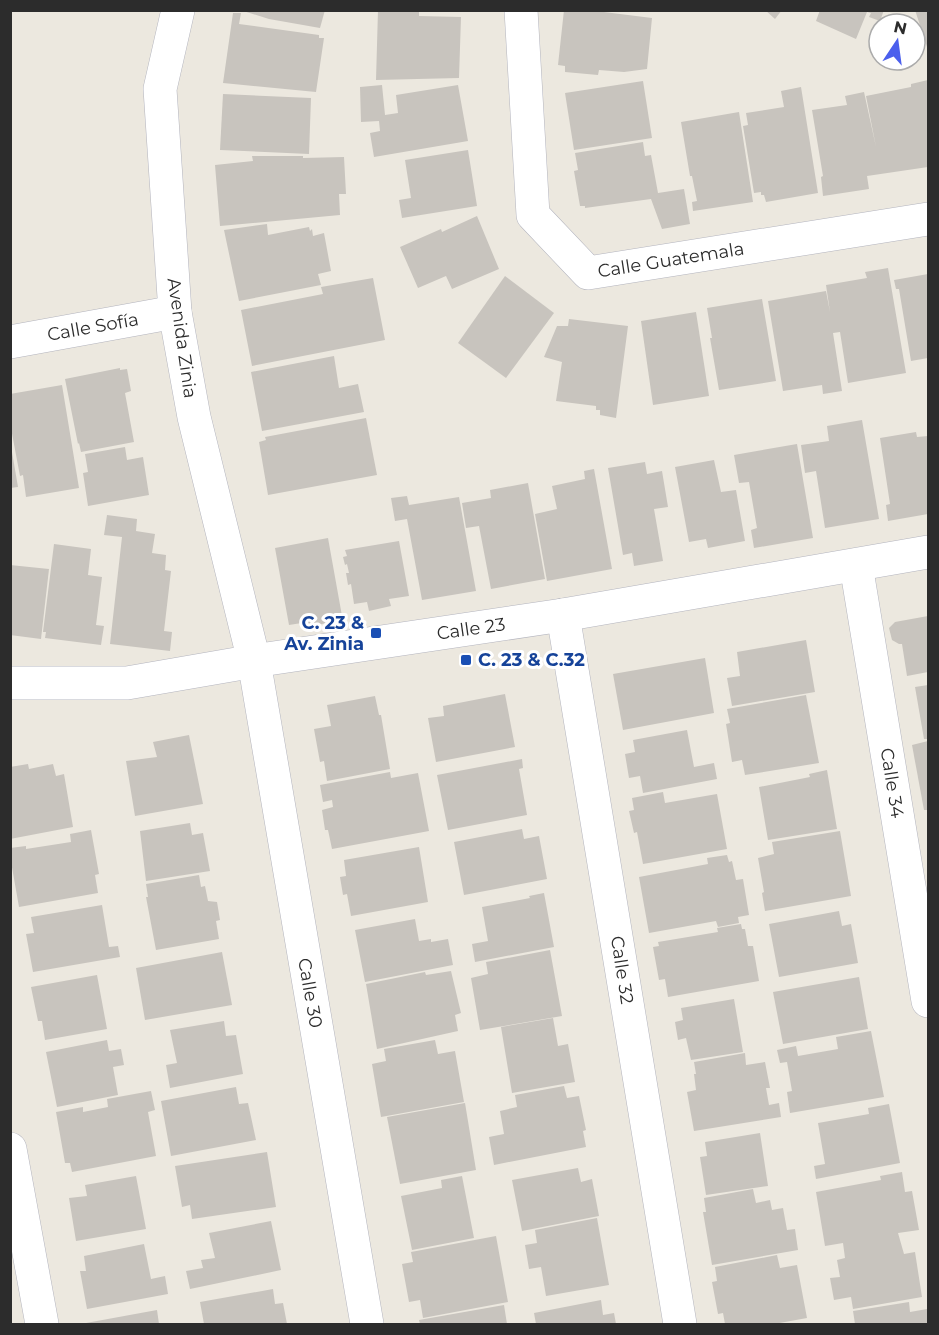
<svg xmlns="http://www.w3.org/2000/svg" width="939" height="1335" font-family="Montserrat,sans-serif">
	<rect width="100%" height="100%" fill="#ece8df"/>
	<!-- building -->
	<g fill="#c8c4be">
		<polygon points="240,10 325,10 320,28 269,19"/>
		<polygon points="378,10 419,10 419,16 461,17 459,78 376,80"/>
		<polygon points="564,10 588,10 652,18 647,69 624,72 599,70 598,75 565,72 565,66 558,65"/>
		<polygon points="765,10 782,10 775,19"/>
		<polygon points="820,10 884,10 880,21 869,17 871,13 867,12 856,39 816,21"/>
		<polygon points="915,10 928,10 928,50"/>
		<polygon points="233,13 241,13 239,24 319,35 319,38 324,38 316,92 223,83"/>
		<polygon points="928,80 928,167 867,176 869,189 823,196 821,177 823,176 812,110 847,105 845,96 864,92 876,147 866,96 911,87 911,84"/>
		<polygon points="643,81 652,138 574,150 565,93"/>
		<polygon points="382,85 385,115 398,113 396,95 458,85 468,141 374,157 370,133 380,131 379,121 361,122 360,87"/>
		<polygon points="801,87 818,193 766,202 764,195 761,195 761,192 754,193 743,126 748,125 746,113 784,107 781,91"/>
		<polygon points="223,94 311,98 309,154 220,150"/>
		<polygon points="739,112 753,202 693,211 692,202 697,201 692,176 690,176 681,122"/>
		<polygon points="643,142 645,156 651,155 658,193 684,189 690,224 662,229 651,199 585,208 585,206 580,206 574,171 578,170 575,153"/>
		<polygon points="468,150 477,206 402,218 399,200 411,198 405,160"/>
		<polygon points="252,156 303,156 303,158 344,157 346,194 339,194 340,215 220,226 215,165 253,161"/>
		<polygon points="477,216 499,269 452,289 446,276 418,288 400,247 441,229 442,232"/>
		<polygon points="267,224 268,235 309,227 310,231 312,229 313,236 324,233 331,271 318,274 321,285 239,301 224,230"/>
		<polygon points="888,268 906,373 848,383 840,332 833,333 842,391 823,394 822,385 783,391 768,301 826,291 830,312 826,285 867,278 865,272"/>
		<polygon points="928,274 928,358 911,361 899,289 896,289 894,280"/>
		<polygon points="505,276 554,313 506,378 458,343"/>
		<polygon points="373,278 385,340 252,366 241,310 323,294 321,287"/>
		<polygon points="762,299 776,381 719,390 710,338 712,338 707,308"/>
		<polygon points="696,312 709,396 653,405 641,321"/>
		<polygon points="569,319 628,326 616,418 600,415 600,410 596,410 596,406 556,401 562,362 544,357 557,326 568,326"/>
		<polygon points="334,356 339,388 358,384 364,412 262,431 251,372"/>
		<polygon points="120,368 120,370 127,369 131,391 125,393 134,442 81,452 79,443 78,444 65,379"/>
		<polygon points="62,385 79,488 26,497 23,475 20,476 10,423 10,394"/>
		<polygon points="366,418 377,475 268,495 259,442 266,440 265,437"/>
		<polygon points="862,420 879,519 825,528 816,471 805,473 801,445 829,441 827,426"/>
		<polygon points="916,432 917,437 928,436 928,514 888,521 886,505 890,504 880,438"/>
		<polygon points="797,444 813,538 754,548 751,530 757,528 749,482 739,483 734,455"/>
		<polygon points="125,447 127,460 143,457 149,495 88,506 83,473 88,472 85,454"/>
		<polygon points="10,452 12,452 18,487 10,488"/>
		<polygon points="714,460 721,492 736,490 745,541 708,548 706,539 689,542 675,467"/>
		<polygon points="645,462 647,474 662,471 668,507 654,509 663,561 634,566 632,553 623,555 608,468"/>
		<polygon points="594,469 612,569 547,581 535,514 557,509 552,486 585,479 584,471"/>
		<polygon points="528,483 545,579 491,589 479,526 466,528 462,503 491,498 490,490"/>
		<polygon points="407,496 409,505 459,497 476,591 422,600 407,519 395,521 391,498"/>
		<polygon points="107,515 137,519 136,531 155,534 152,553 166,555 165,570 171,571 164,631 172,632 170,651 110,644 122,537 104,535"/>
		<polygon points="328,538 342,616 325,619 326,623 309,627 308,622 289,625 275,548"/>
		<polygon points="399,541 409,596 389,599 391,606 369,611 367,602 354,604 351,584 348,585 346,573 349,573 347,564 345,565 343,557 347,556 345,550"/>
		<polygon points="54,544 91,549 88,575 102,577 96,625 104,626 101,645 45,638 46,632 43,632"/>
		<polygon points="10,565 49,569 41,639 10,635"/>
		<polygon points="928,616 928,672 907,676 902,644 899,644 892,640 889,628 895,622"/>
		<polygon points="806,640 815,692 732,706 727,678 740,676 737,652"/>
		<polygon points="705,658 714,713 623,730 613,674"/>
		<polygon points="928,685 928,739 924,739 915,687"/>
		<polygon points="505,694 515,747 436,762 428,718 444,716 443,706"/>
		<polygon points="806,695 819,763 745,775 742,760 732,762 726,724 730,723 727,709"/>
		<polygon points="375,696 379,715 381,715 390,769 327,781 324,761 320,762 314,729 331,726 327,705"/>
		<polygon points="687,730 694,767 714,763 717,779 643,793 640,776 629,778 625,754 635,752 633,740"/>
		<polygon points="189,735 203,804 135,816 126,761 157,757 153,742"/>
		<polygon points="928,741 928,810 924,810 912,745"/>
		<polygon points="522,759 523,768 519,769 527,815 448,830 437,775"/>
		<polygon points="28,764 29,769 53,764 56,776 64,774 73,827 10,839 10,767"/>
		<polygon points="827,770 837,829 768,840 759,787 810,777 809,774"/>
		<polygon points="390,772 391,778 418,773 429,831 332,849 328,830 325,830 322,810 333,807 332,800 323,802 320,785"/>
		<polygon points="663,792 665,803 717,794 727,849 643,864 637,832 634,833 629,811 634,810 632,798"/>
		<polygon points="190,823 192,835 203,833 210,871 146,881 140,831"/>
		<polygon points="522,829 524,839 539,836 547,879 464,895 454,842"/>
		<polygon points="91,830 99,874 95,875 98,893 19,907 10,856 10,848 26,846 26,849 71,842 70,834"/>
		<polygon points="840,831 851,896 765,911 762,893 764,892 758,858 774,854 772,842"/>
		<polygon points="419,847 428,902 351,916 347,894 343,895 340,877 346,876 344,860"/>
		<polygon points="727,855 729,862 732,861 736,880 743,879 749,915 738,917 739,923 718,927 716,921 649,933 639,877 708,864 707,858"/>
		<polygon points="199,875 201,887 205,886 208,901 217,902 220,920 216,921 219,939 156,950 146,897 148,897 146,884"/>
		<polygon points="544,893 554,947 475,962 472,944 488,941 482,907 530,898 529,896"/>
		<polygon points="102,905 109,947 118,946 120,957 33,972 26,934 34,933 31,917"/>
		<polygon points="839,911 842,926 851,924 858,963 779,977 769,924"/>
		<polygon points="415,919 419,941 431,939 431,942 448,939 453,965 365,982 355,930"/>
		<polygon points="741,924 742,929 745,929 748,946 753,946 759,981 668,997 665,979 659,980 653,947 659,946 658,942 718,932 717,928"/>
		<polygon points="550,950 562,1016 480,1030 471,978 488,974 486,962"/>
		<polygon points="222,952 232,1005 145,1020 136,968"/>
		<polygon points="451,971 461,1013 455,1015 458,1031 377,1049 366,984 425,972 426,975"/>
		<polygon points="97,975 107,1029 45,1040 42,1021 38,1021 31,987"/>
		<polygon points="859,977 868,1029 783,1044 773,992"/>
		<polygon points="734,999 743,1052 691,1060 686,1038 678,1040 675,1022 683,1020 681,1008"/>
		<polygon points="553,1018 558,1046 568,1044 575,1082 512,1093 501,1027"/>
		<polygon points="224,1021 226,1036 236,1035 243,1074 170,1088 166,1065 177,1063 170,1030"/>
		<polygon points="871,1031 884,1097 790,1113 787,1092 792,1091 787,1062 780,1063 777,1050 796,1046 798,1056 838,1049 836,1037"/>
		<polygon points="107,1040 109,1051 121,1049 124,1065 113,1067 118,1095 57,1107 46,1052"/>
		<polygon points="435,1040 438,1054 455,1051 464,1102 381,1117 372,1064 386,1061 384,1049"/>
		<polygon points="745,1053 746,1065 765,1062 770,1088 766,1088 769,1105 779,1103 781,1117 694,1131 687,1092 696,1090 694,1074 696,1074 694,1062"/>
		<polygon points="564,1086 567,1098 579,1096 586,1130 583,1131 586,1147 494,1165 489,1137 504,1134 500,1111 517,1107 515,1095"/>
		<polygon points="236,1087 239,1104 248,1103 256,1140 171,1156 161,1101"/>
		<polygon points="151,1091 155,1110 148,1112 156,1156 72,1172 70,1163 65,1163 56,1112 83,1107 83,1112 108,1107 107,1099"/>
		<polygon points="465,1103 476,1170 400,1184 387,1117"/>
		<polygon points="889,1104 900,1163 816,1179 814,1166 825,1164 818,1123 869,1114 868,1108"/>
		<polygon points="760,1133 768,1186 706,1195 700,1157 707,1156 705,1142"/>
		<polygon points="267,1152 276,1207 192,1219 190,1205 182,1207 175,1166"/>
		<polygon points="578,1168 581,1182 592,1179 599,1216 522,1231 512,1180"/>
		<polygon points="902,1172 905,1192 912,1191 919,1230 898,1233 904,1254 915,1252 922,1297 853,1309 851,1297 834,1300 830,1278 840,1277 837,1260 845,1258 843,1243 825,1246 816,1192 881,1180 880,1176"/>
		<polygon points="136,1176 146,1229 76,1241 69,1198 87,1196 85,1185"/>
		<polygon points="462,1176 474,1238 412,1250 401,1196 442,1188 441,1180"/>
		<polygon points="753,1189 756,1203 770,1200 772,1210 783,1208 787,1230 795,1229 798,1250 712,1265 703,1212 706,1212 704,1198"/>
		<polygon points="597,1218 609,1285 546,1296 541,1267 529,1269 525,1245 537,1243 535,1230"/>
		<polygon points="271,1221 281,1270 190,1289 186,1271 203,1268 201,1260 215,1258 209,1233"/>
		<polygon points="496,1236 508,1302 423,1318 420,1300 409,1302 402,1264 413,1262 411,1252"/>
		<polygon points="144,1244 151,1279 165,1276 168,1294 87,1309 80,1271 86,1271 84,1256"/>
		<polygon points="777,1255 780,1268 797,1265 807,1318 774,1324 725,1324 723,1313 718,1314 712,1282 717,1281 715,1267"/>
		<polygon points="273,1289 275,1304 283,1303 287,1324 204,1324 200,1302"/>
		<polygon points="601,1300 603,1315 614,1313 616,1324 536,1324 534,1313"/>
		<polygon points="909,1302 910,1312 927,1309 928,1324 855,1324 853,1311"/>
		<polygon points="504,1305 507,1324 420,1324 419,1320"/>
		<polygon points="157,1310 159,1324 86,1324 86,1323"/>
	</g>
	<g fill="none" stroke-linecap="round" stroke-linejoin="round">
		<defs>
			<g id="minor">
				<polyline points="178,10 160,89 175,312 194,417 254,661 367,1324"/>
				<polyline points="521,10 533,215 588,273 928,219"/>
				<polyline points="10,342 175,312"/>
				<polyline points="856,565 928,1001"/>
				<polyline points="563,615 680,1324"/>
				<polyline points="10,683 127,683 254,661 563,615 928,552"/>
				<polyline points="10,1149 42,1324"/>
			</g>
		</defs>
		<!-- minor casing -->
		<use href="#minor" stroke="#b3b4be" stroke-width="34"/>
		<!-- minor -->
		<use href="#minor" stroke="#fff" stroke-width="33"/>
	</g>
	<!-- markers -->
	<g fill="#1a4fb4" stroke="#fff" stroke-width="2">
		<rect x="370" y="627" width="12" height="12" rx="3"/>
		<rect x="460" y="654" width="12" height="12" rx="3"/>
	</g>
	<g text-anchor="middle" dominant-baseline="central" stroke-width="6" stroke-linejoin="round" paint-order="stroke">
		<!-- street labels -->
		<g font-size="18" fill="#2c2c2c" stroke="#fff">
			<text transform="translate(671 260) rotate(-9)">Calle Guatemala</text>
			<text transform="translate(93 327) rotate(-10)">Calle Sofía</text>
			<text transform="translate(182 338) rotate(82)">Avenida Zinia</text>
			<text transform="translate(471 629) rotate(-8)">Calle 23</text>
			<text transform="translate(892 783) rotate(81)">Calle 34</text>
			<text transform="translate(622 970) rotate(81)">Calle 32</text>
			<text transform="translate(310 993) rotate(80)">Calle 30</text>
		</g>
		<!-- transit labels -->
		<g font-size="18" font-weight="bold" fill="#164399" stroke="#fff" text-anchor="end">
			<text x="364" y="623">C. 23 &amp;<tspan x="364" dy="21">Av. Zinia</tspan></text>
			<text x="478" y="660" text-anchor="start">C. 23 &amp; C.32</text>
		</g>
	</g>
	<!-- border -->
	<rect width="939" height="1335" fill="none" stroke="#2c2c2c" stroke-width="24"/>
	<!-- north arrow -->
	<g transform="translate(897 42) rotate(13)"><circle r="28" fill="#ffffff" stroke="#ababab" stroke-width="1.5"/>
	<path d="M0-4.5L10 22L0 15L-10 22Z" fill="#4b5fed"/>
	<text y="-9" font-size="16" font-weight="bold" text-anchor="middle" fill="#2c2c2c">N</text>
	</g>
</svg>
